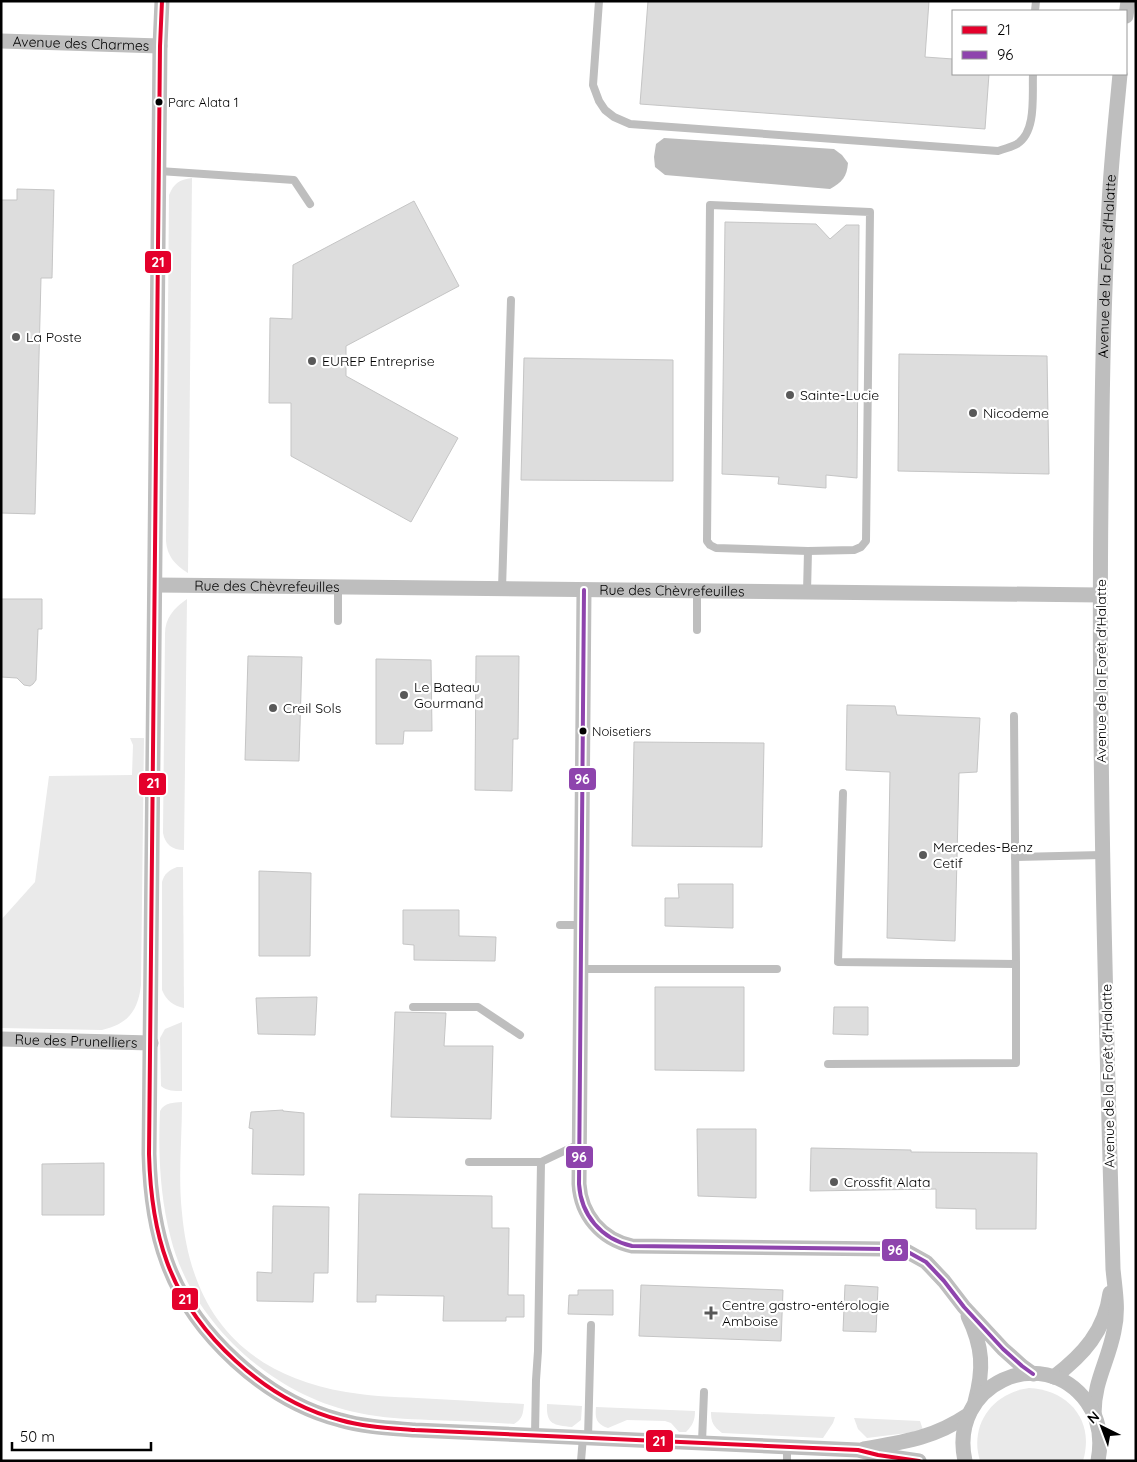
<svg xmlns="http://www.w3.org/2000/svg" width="1137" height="1462" font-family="Quicksand,sans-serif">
	<rect width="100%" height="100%" fill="#fff"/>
	<!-- green -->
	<g fill="#eaeaea">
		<path d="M192,178l-4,395c-13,-8 -21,-17 -22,-32l3,-346c5,-12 10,-15 23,-17z"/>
		<path d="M187,599l-3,251c-12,0 -19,-6 -21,-17l2,-199c0,-16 9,-26 22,-35z"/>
		<path d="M130,738h14l-3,247c-3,26 -13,39 -39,45l-101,-2v-108l34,-38 14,-106 83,-1 1,-30z"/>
		<path d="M177,867h6l1,141c-11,-2 -18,-8 -22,-18v-108c2,-8 7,-12 15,-15z"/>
		<path d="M182,1022v69c-8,0 -15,0 -21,-5l-1,-48 5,-9z"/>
		<path d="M182,1102c0,37 -4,74 0,111 9,101 63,162 164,179 23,4 48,5 71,6 36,2 71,4 107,6 -1,9 -1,15 -10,20 -28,-2 -56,-3 -84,-4 -24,-1 -48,-2 -71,-7 -86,-17 -166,-89 -188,-174 -11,-42 -13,-85 -11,-128 5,-9 13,-8 22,-9z"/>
		<path d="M1029,1388c40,2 66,33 54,73h-103c-11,-36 12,-68 49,-73z"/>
		<path d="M547,1404l35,2 -1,14 -9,7c-18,-2 -26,-2 -25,-23z"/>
		<path d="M596,1407l99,4c0,9 -2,14 -9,21h-7l-8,-9 -6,-2 -38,-1 -19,8c-12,-4 -13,-10 -12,-21z"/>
		<path d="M711,1412l124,5 -2,6 -10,15 -101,-5c-9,-7 -11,-11 -11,-21z"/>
		<polygon points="854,1418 920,1421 923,1430 907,1433 867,1438 858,1429"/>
	</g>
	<!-- water -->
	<path fill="#bcbcbc" d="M664,138l170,11 8,6 6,8c-1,14 -6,19 -18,26l-165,-14 -10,-8 -1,-10 2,-13z"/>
	<!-- building -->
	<g fill="#ddd" stroke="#c5c5c5">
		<polygon points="648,1 929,1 925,57 953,59 953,74 989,74 985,129 640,104"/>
		<polygon points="17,189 54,190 52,278 41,278 35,514 1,513 1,200 17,200"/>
		<polygon points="414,201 459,286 346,346 346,376 458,438 411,522 291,456 291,403 269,403 270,318 292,319 293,265"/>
		<polygon points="725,222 816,224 830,239 846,225 859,225 857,478 826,475 826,488 778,484 779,477 722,474"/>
		<polygon points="899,354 1047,356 1049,474 898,471"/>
		<polygon points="524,358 673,360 673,481 521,480"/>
		<polygon points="1,599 42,599 42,629 38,629 36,680 33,684 30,686 24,685 17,678 1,677"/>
		<polygon points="248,656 302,657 299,761 245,760"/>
		<polygon points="476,656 519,656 518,739 513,739 512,791 475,790"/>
		<polygon points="376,659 431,660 432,731 404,731 403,744 376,744"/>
		<polygon points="847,705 895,706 897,715 980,718 977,772 959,773 955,941 887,938 890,772 846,770"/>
		<polygon points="634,742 764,743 762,847 632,846"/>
		<polygon points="259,871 311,873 310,956 259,956"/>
		<polygon points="678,884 733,884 733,928 665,926 665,898 679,898"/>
		<polygon points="403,910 459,910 459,936 496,937 495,961 414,960 414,945 403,944"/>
		<polygon points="655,987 744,987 744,1071 655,1070"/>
		<polygon points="317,997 315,1035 258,1034 256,998"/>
		<polygon points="834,1007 868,1007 868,1035 833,1034"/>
		<polygon points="395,1012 446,1013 444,1046 493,1046 491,1119 391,1117"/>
		<polygon points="283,1110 283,1111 304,1113 304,1175 252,1174 253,1129 249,1128 251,1112"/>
		<polygon points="697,1129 756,1129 756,1198 698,1196"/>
		<polygon points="811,1148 911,1150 911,1152 1037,1153 1036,1229 976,1229 976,1209 936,1208 936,1189 810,1191"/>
		<polygon points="104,1163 104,1215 42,1215 42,1164"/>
		<polygon points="359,1194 492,1196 492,1228 509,1228 508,1295 524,1295 524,1317 506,1317 506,1321 443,1321 444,1296 376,1295 376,1302 357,1302"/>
		<polygon points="273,1206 329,1207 328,1273 314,1273 313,1302 257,1301 257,1272 272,1273"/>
		<polygon points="641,1285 783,1290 781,1341 639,1336"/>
		<polygon points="845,1285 878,1287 876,1332 843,1331"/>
		<polygon points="578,1290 613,1290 613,1315 568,1314 569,1295 578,1295"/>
	</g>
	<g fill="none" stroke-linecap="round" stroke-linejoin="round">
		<!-- lane -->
		<g stroke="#bebebe" stroke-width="8">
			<path d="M599,1l-6,84 6,16 6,9 9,7 16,7 368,27c6,-2 13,-4 19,-7 20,-12 15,-50 16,-70"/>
			<polyline points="1035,11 1036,1"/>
			<polyline points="159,171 294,180 310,204"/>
			<polygon points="710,205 870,212 866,541 861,547 854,550 808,551 716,548 710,545 707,541"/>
			<polyline points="338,587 338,621"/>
			<polyline points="502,589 511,300"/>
			<polyline points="807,592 808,551"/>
			<polyline points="697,630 697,591"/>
			<polyline points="843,793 838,962 1016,964 1014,716"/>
			<polyline points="1015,857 1102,855"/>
			<polyline points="560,925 581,925"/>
			<polyline points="581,969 777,969"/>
			<polyline points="413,1007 478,1007 520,1035"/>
			<polyline points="828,1064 1016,1063 1016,964"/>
			<polyline points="469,1162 541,1162"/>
			<polyline points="535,1435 536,1380 538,1351 541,1162 579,1144"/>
			<polyline points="588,1438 591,1325"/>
			<polyline points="702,1442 704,1392"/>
			<polyline points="581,1461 583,1437"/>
			<polyline points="787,1461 787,1446"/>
		</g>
		<!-- street -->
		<g stroke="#bebebe" stroke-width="15">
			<path d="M162,1l-2,45 -11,1108c1,37 5,73 18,108 26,72 99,139 173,158 24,7 50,8 75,10l443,20 20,5 41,6"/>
			<polyline points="1126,16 1128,1"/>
			<path id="s1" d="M1,41l159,5"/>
			<path id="s2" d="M156,585l944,10"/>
			<path d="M584,590l-5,594c2,31 22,55 53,62l253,3 23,3 18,10 18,19 20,26 39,42 19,17 11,8"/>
			<path id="s3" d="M1,1039l150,4"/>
			<path d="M968,1316c15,31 16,53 7,86"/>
			<path d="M1054,1377c29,-22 51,-46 56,-84"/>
			<path id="s4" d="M1094,1414c0,-33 14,-52 20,-83 5,-21 1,-41 -1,-62 -7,-256 -15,-513 -12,-769 1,-98 2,-197 8,-295 2,-43 7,-87 11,-131"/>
			<path d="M864,1449c40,-7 70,-11 104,-34"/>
			<path d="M965,1461c-17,-76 77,-120 122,-59 13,18 15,38 11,59"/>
		</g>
		<defs>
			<path id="bus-1" d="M162,1l-2,45 -11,1108c1,37 5,73 18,108 26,72 99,139 173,158 24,7 50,8 75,10l443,20 20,5 41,6"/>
			<path id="bus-2" d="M584,590l-5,594c2,31 22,55 53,62l253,3 23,3 18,10 18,19 20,26 39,42 19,17 11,8"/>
		</defs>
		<!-- bus-1 casing -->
		<use href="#bus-1" stroke="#fff" stroke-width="8"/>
		<!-- bus-2 casing -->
		<use href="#bus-2" stroke="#fff" stroke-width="8"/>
		<!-- bus-1 -->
		<use href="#bus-1" stroke="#e4002b" stroke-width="4"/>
		<!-- bus-2 -->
		<use href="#bus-2" stroke="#8e44ad" stroke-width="4"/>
	</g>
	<!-- markers -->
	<g fill="#000" stroke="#fff" stroke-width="2">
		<circle cx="159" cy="102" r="4.5"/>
		<circle cx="583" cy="731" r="4.5"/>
	</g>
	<g fill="#595959" stroke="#fff" stroke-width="2">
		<circle cx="16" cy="337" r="5"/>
		<circle cx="312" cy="361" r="5"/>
		<circle cx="790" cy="395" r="5"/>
		<circle cx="973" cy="413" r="5"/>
		<circle cx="404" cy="695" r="5"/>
		<circle cx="273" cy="708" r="5"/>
		<circle cx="923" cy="855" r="5"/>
		<circle cx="834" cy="1182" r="5"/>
		<path d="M708.5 1305.5h5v5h5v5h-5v5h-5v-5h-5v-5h5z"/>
	</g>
	<g text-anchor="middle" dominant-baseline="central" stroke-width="4.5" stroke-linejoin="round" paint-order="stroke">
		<!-- bus labels -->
		<g font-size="13" fill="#000" stroke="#fff" text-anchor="start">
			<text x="168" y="102">Parc Alata 1</text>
			<text x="592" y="731">Noisetiers</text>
		</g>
		<!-- street labels -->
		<g font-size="14" fill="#000" stroke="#fff">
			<text stroke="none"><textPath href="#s1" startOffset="80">Avenue des Charmes</textPath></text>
			<text stroke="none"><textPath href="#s4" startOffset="1151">Avenue de la Forêt d'Halatte</textPath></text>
			<text stroke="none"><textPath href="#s2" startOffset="111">Rue des Chèvrefeuilles</textPath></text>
			<text stroke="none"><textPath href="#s2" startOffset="516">Rue des Chèvrefeuilles</textPath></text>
			<text transform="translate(1101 671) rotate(-90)">Avenue de la Forêt d'Halatte</text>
			<text stroke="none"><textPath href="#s3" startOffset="75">Rue des Prunelliers</textPath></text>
			<text transform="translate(1108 1076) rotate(-91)">Avenue de la Forêt d'Halatte</text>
		</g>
		<!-- poi labels -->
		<g font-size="14" fill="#000" stroke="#fff" text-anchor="start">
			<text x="26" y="337">La Poste</text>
			<text x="322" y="361">EUREP Entreprise</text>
			<text x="800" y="395">Sainte-Lucie</text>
			<text x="983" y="413">Nicodeme</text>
			<text x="414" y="687">Le Bateau<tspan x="414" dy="16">Gourmand</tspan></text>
			<text x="283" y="708">Creil Sols</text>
			<text x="933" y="847">Mercedes-Benz<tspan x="933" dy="16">Cetif</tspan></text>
			<text x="844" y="1182">Crossfit Alata</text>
			<text x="722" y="1305">Centre gastro-entérologie<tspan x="722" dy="16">Amboise</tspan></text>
		</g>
	</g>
	<g stroke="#fff" stroke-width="2">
		<rect x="144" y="250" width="28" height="24" rx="5" fill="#e4002b"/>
		<rect x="568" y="767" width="29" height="24" rx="5" fill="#8e44ad"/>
		<rect x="138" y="772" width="29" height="24" rx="5" fill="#e4002b"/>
		<rect x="565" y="1145" width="29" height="24" rx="5" fill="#8e44ad"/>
		<rect x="881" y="1238" width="28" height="24" rx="5" fill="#8e44ad"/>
		<rect x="171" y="1287" width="28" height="24" rx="5" fill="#e4002b"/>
		<rect x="645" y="1429" width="29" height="24" rx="5" fill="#e4002b"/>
	</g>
	<g font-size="14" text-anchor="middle" font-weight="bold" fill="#fff">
		<text x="158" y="267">21</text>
		<text x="582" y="784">96</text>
		<text x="153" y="788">21</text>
		<text x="579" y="1162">96</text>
		<text x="895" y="1255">96</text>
		<text x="185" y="1304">21</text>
		<text x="659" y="1446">21</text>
	</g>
	<!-- border -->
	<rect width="1137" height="1462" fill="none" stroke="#000000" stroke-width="5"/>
	<!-- legend -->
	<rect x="952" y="10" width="175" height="65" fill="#ffffff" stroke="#999999"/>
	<rect x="962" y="26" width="25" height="8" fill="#e4002b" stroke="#999999"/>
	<text x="997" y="35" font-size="15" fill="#000000">21</text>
	<rect x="962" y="51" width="25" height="8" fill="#8e44ad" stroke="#999999"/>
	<text x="997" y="60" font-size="15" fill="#000000">96</text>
	<!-- north arrow -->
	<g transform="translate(1102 1427) rotate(318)" stroke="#ffffff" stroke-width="4" paint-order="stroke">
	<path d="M0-4L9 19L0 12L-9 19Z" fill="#000000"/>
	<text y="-8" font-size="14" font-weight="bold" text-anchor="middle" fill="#000000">N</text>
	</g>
	<!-- scale -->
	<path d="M12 1442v8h139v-8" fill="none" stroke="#000000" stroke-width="2.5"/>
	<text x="20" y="1442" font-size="15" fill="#000000" stroke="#ffffff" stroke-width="4" paint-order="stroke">50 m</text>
</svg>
